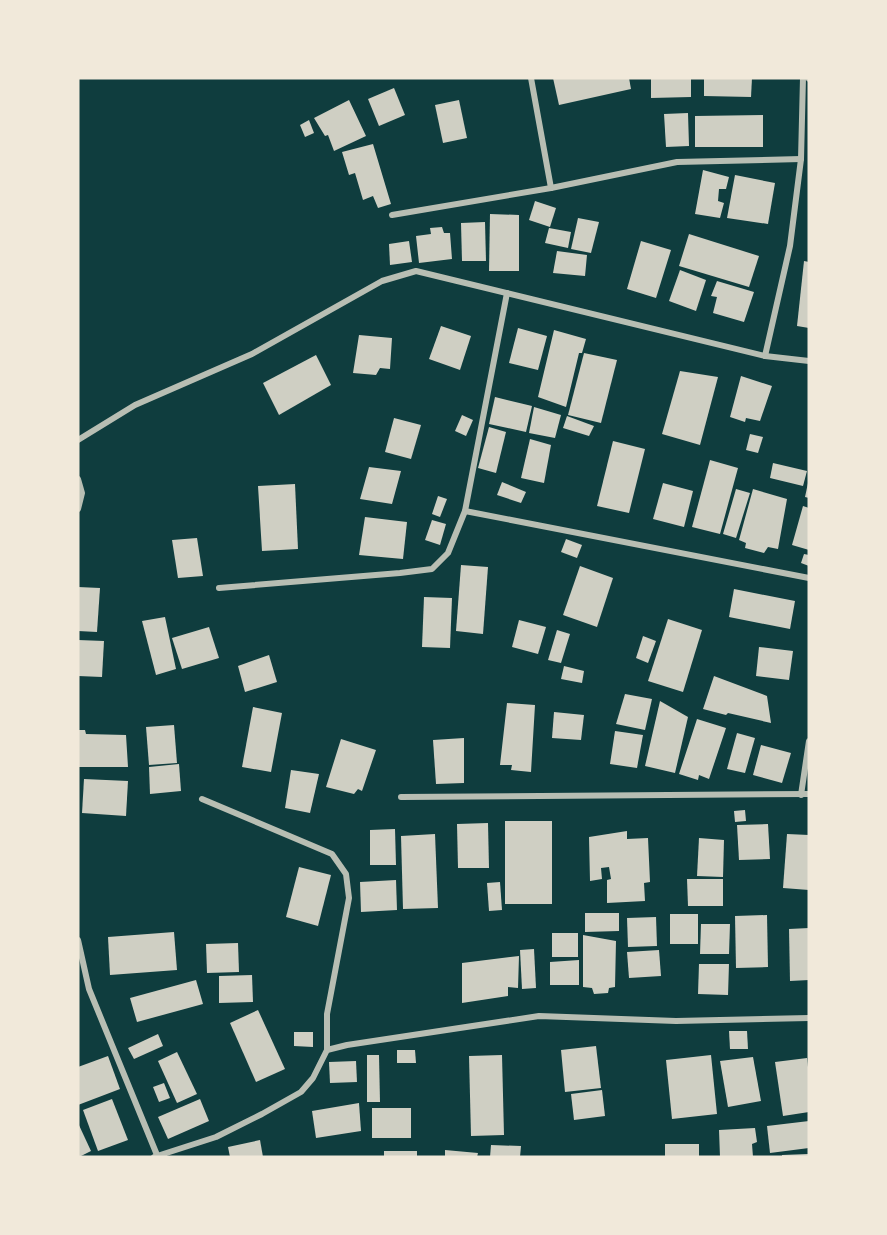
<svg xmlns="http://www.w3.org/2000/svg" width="887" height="1235" font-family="'Open Sans',sans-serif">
	<rect width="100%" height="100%" fill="#0f3d3e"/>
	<!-- building -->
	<g fill="#cfcfc3">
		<polygon points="553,78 629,78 631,89 559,105"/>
		<polygon points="651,78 691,78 691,97 651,98"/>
		<polygon points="704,78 752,78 751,97 704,96"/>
		<polygon points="394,88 405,115 379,126 368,99"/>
		<polygon points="349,100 366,136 334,151 328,135 325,136 314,118"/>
		<polygon points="459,100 467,138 443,143 435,105"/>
		<polygon points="688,113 689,146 666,147 664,114"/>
		<polygon points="763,115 763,147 695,147 695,116"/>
		<polygon points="309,120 314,133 305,137 300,125"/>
		<polygon points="373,144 391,204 378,208 373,196 363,200 355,173 349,175 342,152"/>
		<polygon points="703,170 729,177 726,189 719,189 718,201 724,203 720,218 695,214"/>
		<polygon points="735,175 775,183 768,224 727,218"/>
		<polygon points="535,201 556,208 550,227 529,220"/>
		<polygon points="490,214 519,215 519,271 489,271"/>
		<polygon points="578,218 599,222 591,253 571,249"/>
		<polygon points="485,222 486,261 462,261 461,223"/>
		<polygon points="442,227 444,233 450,233 452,259 419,263 416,236 431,234 430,228"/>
		<polygon points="549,228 571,232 568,248 545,243"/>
		<polygon points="689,234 759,256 749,287 679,266"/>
		<polygon points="409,241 412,262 390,265 389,244"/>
		<polygon points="641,241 671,250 656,298 627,289"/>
		<polygon points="557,251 587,255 585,276 553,273"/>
		<polygon points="804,261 809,262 809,328 797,326"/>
		<polygon points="680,270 706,280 696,311 669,301"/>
		<polygon points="717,281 754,292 744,322 713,313 717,297 711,296"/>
		<polygon points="441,326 471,336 460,370 429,359"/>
		<polygon points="518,328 547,336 538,370 509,363"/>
		<polygon points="554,330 586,339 582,353 579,353 566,407 538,397"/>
		<polygon points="359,335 392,338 390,369 380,368 376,375 353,373"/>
		<polygon points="584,353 617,360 601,423 568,415"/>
		<polygon points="316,355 331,385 279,415 263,383"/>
		<polygon points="680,371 718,377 700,445 662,434"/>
		<polygon points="741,376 772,386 760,421 746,418 745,422 730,417"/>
		<polygon points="495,397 532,406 526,432 489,424"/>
		<polygon points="534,407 561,415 555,438 529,433"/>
		<polygon points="462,415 473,420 466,436 455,431"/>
		<polygon points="567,416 594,426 589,436 563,428"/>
		<polygon points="394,418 421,425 411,459 385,452"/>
		<polygon points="489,427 506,432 496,473 478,468"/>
		<polygon points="750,434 763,437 758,453 746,450"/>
		<polygon points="530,439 551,445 544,483 521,478"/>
		<polygon points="613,441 645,449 629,513 597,506"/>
		<polygon points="710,460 738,468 720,534 692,527"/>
		<polygon points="773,463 807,471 803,486 770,478"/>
		<polygon points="369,467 401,471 392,504 360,499"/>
		<polygon points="502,482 526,492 521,503 497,495"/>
		<polygon points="663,483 693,491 684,527 653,519"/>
		<polygon points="808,483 809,483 809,498 805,497"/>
		<polygon points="295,484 298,549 262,551 258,486"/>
		<polygon points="736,489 750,493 736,538 723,534"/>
		<polygon points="753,489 787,499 778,549 768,547 764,553 745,548 746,543 739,540"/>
		<polygon points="438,496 447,499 440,517 432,514"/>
		<polygon points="803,506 809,508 809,550 792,545"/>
		<polygon points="365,517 407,522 403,559 359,555"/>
		<polygon points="432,520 446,524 440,545 425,540"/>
		<polygon points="197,538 203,576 178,578 172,540"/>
		<polygon points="566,539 582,545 577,558 561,552"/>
		<polygon points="804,554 809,555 809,566 801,563"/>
		<polygon points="461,565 488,567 483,634 456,631"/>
		<polygon points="580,566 613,578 597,627 563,615"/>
		<polygon points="78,587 100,588 97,632 78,631"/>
		<polygon points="734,589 795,601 790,629 729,617"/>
		<polygon points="424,597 452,598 450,648 422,647"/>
		<polygon points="165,617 176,669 156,675 142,621"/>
		<polygon points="668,619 702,630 683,692 648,681"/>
		<polygon points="519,620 546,627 538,654 512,647"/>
		<polygon points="209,627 219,658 182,669 172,638"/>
		<polygon points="557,630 570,634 561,663 548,660"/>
		<polygon points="643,636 656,641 648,663 636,658"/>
		<polygon points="78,640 104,641 102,677 78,676"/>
		<polygon points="759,647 793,651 789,680 756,676"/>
		<polygon points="269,655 277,682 245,692 238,666"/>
		<polygon points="564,666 584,671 582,683 561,679"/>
		<polygon points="714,676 767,696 771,723 728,713 726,715 703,709"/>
		<polygon points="625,694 652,699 645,730 616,724"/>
		<polygon points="660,701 688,717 675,773 645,766"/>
		<polygon points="507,703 535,705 531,772 511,770 512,765 500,765"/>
		<polygon points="253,707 282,713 271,772 242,767"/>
		<polygon points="554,712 584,715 581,740 552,738"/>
		<polygon points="697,719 726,728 709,779 699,775 698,780 679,774"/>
		<polygon points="174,725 177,763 149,765 146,727"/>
		<polygon points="78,730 85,730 86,734 126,735 128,767 78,767"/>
		<polygon points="615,731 643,735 637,768 610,764"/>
		<polygon points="737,733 755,738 745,773 727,769"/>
		<polygon points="464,738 464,783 436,784 433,740"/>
		<polygon points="341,739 376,750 362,791 358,789 354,794 326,787"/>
		<polygon points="761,745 791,753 782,783 753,775"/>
		<polygon points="179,764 181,791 150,794 149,767"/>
		<polygon points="291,770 319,774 310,813 285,808"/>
		<polygon points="84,779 128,781 126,816 82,813"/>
		<polygon points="745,810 746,821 735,822 734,811"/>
		<rect x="505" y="821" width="47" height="83"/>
		<polygon points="488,823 489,868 458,868 457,824"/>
		<polygon points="768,824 770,859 739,860 737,825"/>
		<polygon points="395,829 396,865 370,865 370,830"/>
		<polygon points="627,831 627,839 648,838 650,882 644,883 645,901 607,903 607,880 611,879 609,867 601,868 602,879 590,881 589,837"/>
		<polygon points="435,834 438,908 403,909 401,836"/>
		<polygon points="787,834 809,835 809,890 783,888"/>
		<polygon points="699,838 724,840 723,877 697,876"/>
		<polygon points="299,867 331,875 318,926 286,917"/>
		<polygon points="687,879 723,879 723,906 688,906"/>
		<polygon points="396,880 397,910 361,912 360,882"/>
		<polygon points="500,882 502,910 489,911 487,883"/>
		<polygon points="585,913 619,913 619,931 585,932"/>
		<rect x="670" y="914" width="28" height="30"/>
		<polygon points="767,915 768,967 736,968 735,916"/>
		<polygon points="656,917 657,946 628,947 627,918"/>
		<polygon points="701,924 730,924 729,954 700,954"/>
		<polygon points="809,928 809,980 790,981 789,929"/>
		<polygon points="174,932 177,970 110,975 108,937"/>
		<rect x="552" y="933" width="26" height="24"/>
		<polygon points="583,935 616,941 615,987 609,988 608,993 594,994 592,988 583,987"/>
		<polygon points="238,943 239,972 207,973 206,944"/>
		<polygon points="534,949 536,988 522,989 520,950"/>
		<polygon points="659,950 661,976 629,978 627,952"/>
		<polygon points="519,956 518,988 508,987 508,996 462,1003 462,963"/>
		<polygon points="579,960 579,985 550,985 550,962"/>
		<polygon points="699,964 729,964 728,995 698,994"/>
		<polygon points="252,975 253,1002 219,1003 219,976"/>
		<polygon points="196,980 203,1004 137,1022 130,998"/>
		<polygon points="258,1010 285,1069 256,1082 230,1023"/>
		<polygon points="729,1031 747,1031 748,1049 730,1049"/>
		<polygon points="294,1032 313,1032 313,1047 294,1046"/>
		<polygon points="158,1034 163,1046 134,1059 128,1048"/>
		<polygon points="596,1046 601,1088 565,1092 561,1050"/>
		<polygon points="397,1050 415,1050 416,1063 397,1063"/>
		<polygon points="177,1052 197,1094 177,1103 158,1061"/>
		<polygon points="367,1055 379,1055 380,1102 367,1102"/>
		<polygon points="502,1055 504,1135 471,1136 469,1056"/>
		<polygon points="711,1055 717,1114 672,1119 666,1060"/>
		<polygon points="108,1056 120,1089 78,1105 78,1067"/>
		<polygon points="753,1057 761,1101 728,1107 720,1061"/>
		<polygon points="807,1058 809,1076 809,1112 783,1116 775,1062"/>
		<polygon points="356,1061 357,1082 330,1083 329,1062"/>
		<polygon points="164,1083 170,1098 159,1102 153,1087"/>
		<polygon points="602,1090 605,1116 574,1120 571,1094"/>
		<polygon points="112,1099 128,1140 98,1151 83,1110"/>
		<polygon points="200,1099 209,1121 168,1139 158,1117"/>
		<polygon points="359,1103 361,1131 316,1138 312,1111"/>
		<rect x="372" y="1108" width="39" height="30"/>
		<polygon points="809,1121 809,1148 770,1153 767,1126"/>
		<polygon points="78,1123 91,1151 79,1157 78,1157"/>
		<polygon points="755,1128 757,1142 752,1144 753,1157 720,1157 719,1130"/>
		<polygon points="260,1140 263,1157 230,1157 228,1147"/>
		<rect x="665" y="1144" width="34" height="13"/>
		<polygon points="491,1145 521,1146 520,1157 490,1157"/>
		<polygon points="445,1150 478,1153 477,1157 445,1157"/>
		<rect x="384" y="1151" width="33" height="6"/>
		<polygon points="808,1154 808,1157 782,1157 782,1155"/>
	</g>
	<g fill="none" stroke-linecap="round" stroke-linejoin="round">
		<!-- minor -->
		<g stroke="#b8beb3" stroke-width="6">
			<polyline points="531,78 551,188"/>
			<polyline points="808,78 809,79"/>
			<polyline points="392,215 551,188 677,162 801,159"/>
			<polyline points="765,356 790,246 801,159 803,78"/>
			<polyline points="78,440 135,405 252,354 382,281 416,271 765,356 809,361"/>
			<polyline points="78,479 82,493 78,509"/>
			<polyline points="465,511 809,578"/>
			<polyline points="219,588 400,573 432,569 448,553 465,511 507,293"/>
			<polyline points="801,795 809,741"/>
			<polyline points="401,797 809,794"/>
			<polyline points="202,799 332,854 346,874 349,898 327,1014 327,1050"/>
			<polyline points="78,940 89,989 157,1155"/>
			<polyline points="154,1157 216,1137 262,1114 301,1092 313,1078 327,1050 347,1045 539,1016 676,1021 809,1018"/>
		</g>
	</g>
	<!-- border -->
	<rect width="887" height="1235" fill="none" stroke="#f1e9da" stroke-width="159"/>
</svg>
